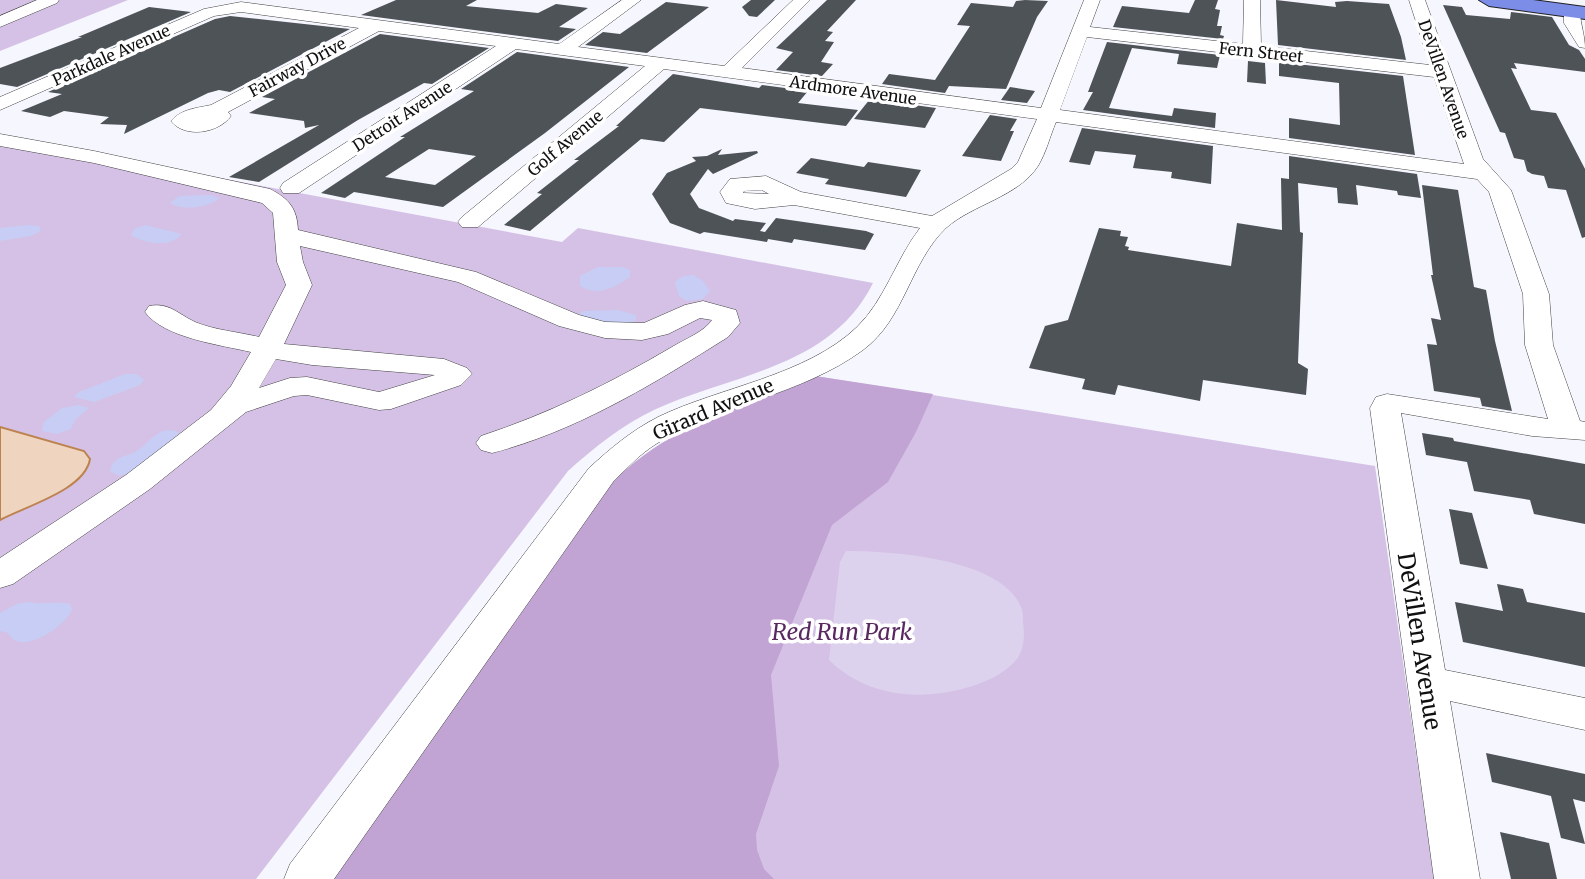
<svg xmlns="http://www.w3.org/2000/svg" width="1585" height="879" font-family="Merriweather,serif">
	<rect width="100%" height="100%" fill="#f5f6fe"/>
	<!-- green -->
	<g fill="#d5c1e5">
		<polygon points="0,0 128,0 0,51"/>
		<path d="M0,137l562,105 16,-14 295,55c-42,85 -141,91 -217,126 -34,16 -61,38 -88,62l-312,408h-256z"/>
		<polygon points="815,376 1375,466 1434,879 322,879"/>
	</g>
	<!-- forest -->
	<path fill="#c1a3d4" d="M815,376l118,18 -17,38 -28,50 -56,43 -61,150 8,91 -23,68 1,16 7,19 10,10h-452l288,-395c58,-58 131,-79 205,-108z"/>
	<!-- sand -->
	<g fill="#c7cdf4">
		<path d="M211,195l8,3c-10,10 -38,13 -49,5l9,-7z"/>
		<polygon points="27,225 39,226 41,231 31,236 0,241 0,228"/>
		<path d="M145,225l37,9c-11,14 -37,10 -51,1l3,-6z"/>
		<path d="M598,267h25l7,3v7c-16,11 -32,20 -50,9v-10z"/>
		<polygon points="693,275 702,280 710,291 703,299 687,301 679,296 675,282 683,276"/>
		<polygon points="618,310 636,315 636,321 608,326 576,316 583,311"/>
		<polygon points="125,374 137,374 144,380 140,385 94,402 74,397 79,392"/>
		<polygon points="79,405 89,408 75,420 71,429 57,434 42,431 44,422 62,408"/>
		<path d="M166,430l10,1 6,5 -48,35 -15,5 -9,-5c4,-16 15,-13 27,-20 10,-7 16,-17 29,-21z"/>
		<path d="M29,602c14,3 27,-1 41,2l2,5c-5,15 -35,35 -51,33 -7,0 -9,-4 -13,-9l-8,-2v-18l17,-9z"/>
	</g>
	<!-- pitch -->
	<path fill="#ddd2ed" d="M846,551c45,0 155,7 175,56 2,4 2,11 2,16 2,12 1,26 -6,36 -13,16 -36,25 -55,30 -47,12 -97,6 -133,-29l11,-98z"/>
	<!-- water -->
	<path fill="#efd5bf" stroke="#bd834f" stroke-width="2" d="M0,427l84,24 6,8c-5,31 -64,47 -90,61z"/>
	<!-- building -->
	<g fill="#4e5358" fill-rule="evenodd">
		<polygon points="396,0 477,0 466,6 538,13 556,4 588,8 559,27 576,29 558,41 361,15"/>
		<polygon points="751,0 775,0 757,17 749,16 742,7"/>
		<polygon points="827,0 856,0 827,31 833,32 825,41 834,42 821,62 833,64 822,76 776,70 793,52 776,48"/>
		<polygon points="1025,0 1048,1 1037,17 1006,89 949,86 945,93 882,84 889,74 935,80 970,26 957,25 971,3 1013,7 1016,1"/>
		<polygon points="1195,0 1218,0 1215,9 1220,10 1217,26 1222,26 1220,35 1224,36 1223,39 1113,27 1122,6 1189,13"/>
		<polygon points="1276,0 1336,7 1335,2 1347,1 1389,4 1401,37 1406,60 1278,45"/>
		<polygon points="666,2 709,7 647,53 585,45 603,32 620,34"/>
		<polygon points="1443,5 1462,7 1466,15 1510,19 1511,12 1552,17 1569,45 1579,50 1585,59 1585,72 1514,63 1517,69 1511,68 1531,110 1556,113 1585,169 1585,237 1582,238 1566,190 1548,188 1544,176 1532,174 1527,171 1524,160 1514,158 1505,133 1500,132"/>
		<polygon points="149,7 191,12 17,87 0,84 0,68 82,37 78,37"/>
		<polygon points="230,16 350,29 230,92 219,90 208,93 124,134 127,125 100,124 109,117 64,111 50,117 21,111 62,94 48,92 215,19"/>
		<polygon points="380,34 489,48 432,84 424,83 358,120 259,182 229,177 319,125 305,128 304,121 249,113 275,99 262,97"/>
		<polygon points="1107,42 1220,55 1217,68 1177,64 1179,54 1132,48 1109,108 1172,116 1174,108 1216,113 1215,128 1083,110 1093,92 1088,92"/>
		<path d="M517,52l112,15 -84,66 -102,74 -89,-15 -9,6 -24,-5 84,-56h-5l74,-46 -13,-2zM429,149l47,7 -41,29 -50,-8z"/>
		<polygon points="1248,61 1265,63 1266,84 1247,82"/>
		<polygon points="1279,62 1403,76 1415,155 1289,138 1289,118 1340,125 1339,83 1279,76"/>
		<polygon points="673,74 759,88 762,85 808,91 798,103 858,110 846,126 700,108 664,142 641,139 530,231 504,225 542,194 537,193 579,160 574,160 619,126 616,126"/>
		<polygon points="1010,87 1035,91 1027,103 1001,100"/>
		<polygon points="870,99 936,108 925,128 854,119"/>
		<polygon points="990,115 1017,119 1010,131 1014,131 1001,161 962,156"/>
		<polygon points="1082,128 1213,146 1211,184 1171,178 1172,172 1133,168 1136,155 1095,151 1090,165 1069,162"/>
		<polygon points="722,149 718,155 757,151 758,153 713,174 708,169 690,194 699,208 733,221 735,219 766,223 760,231 765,232 776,218 866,231 874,234 865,250 794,239 792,243 768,239 767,242 704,232 700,234 670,223 652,194 667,173 696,161 692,157 707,156"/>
		<polygon points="1289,156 1417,174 1421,198 1398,195 1397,191 1356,185 1358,205 1338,203 1337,188 1298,183 1300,232 1303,233 1298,363 1308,369 1306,395 1203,380 1200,401 1118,385 1115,395 1082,389 1085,379 1029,368 1045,326 1068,320 1099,228 1121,231 1120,236 1128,237 1125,246 1129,247 1128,250 1231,266 1237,223 1282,230 1281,178 1289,179"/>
		<polygon points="811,158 864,167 868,162 921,170 906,197 825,184 829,179 796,173"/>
		<polygon points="1422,185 1458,190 1474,287 1486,290 1495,341 1512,411 1482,406 1480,398 1434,391 1427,344 1437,345 1431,318 1441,320 1431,275 1433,275"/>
		<polygon points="1422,433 1453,438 1454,441 1585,464 1585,524 1534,514 1530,500 1474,491 1467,462 1426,455"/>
		<polygon points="1449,509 1472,513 1488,569 1460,564"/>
		<polygon points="1497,584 1523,589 1527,602 1585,613 1585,667 1463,642 1455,602 1503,611"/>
		<polygon points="1486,753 1585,774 1585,802 1573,799 1585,844 1561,838 1551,796 1492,782"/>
		<polygon points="1500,832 1549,843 1557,879 1511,879"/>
	</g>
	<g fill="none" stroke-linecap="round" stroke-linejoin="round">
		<defs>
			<g id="minor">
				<polygon points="37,0 59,0 57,3 0,27 0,16"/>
				<path d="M622,0h19l-63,47 146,19 69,-66h17l-68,68 299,40 43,-108h16l-10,27 153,17 1,-44h16l1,46 169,19 -21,-65h16l58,159 28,31 38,104 4,51 27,76 5,1v18l-53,-4 -131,-23 44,257 140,28v32l-135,-29 30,178h-46l-64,-471 6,-11 11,-3 161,25 -23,-74 -2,-51 -34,-102 -12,-13 -421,-57c-6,14 -10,31 -18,44 -20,31 -65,38 -92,62 -36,34 -41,91 -83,122 -61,45 -142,54 -207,94 -16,10 -30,25 -43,38l-279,397h-50l6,-15 299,-396c22,-20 42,-37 69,-51 62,-30 148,-41 199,-90 28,-27 39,-68 63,-99l-126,-23 -39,4 -29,-6 -6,-11 10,-13 36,-3 35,16 131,24 79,-47 7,-7 19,-43 -373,-50 -186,158h-16l-4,-5 4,-5 183,-151 -129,-17 -217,144h-16l-3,-5 3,-5 213,-137 -117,-15 -151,81 3,4c-12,17 -46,23 -60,5 10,-12 26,-13 40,-16l148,-77 -118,-16 -27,4 -214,94v-13l204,-88 37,-7 318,42zM1087,37l347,40 30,87 -404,-54zM762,190l7,4 -26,-1 1,-2z"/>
				<path d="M1572,6l8,5c0,13 5,23 5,37l-6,-1 -15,-24v-12z"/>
				<path d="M0,134l94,17 176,38c19,10 27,19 28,41l178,42 103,43 26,7 39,1 41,-18 18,-4 33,9 4,13 -12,14c-73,46 -151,94 -236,116l-11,-3 -5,-7 5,-7c67,-22 130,-53 191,-89 13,-8 32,-15 40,-27l-12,-2 -32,16 -26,6 -37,-2 -46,-12 -101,-44 -158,-36 3,16 9,23 -28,59 160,15 23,9 5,6 -11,11 -70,24 -12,1 -72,-15 -13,1 -48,16 -96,77 -137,95 -13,4v-30l126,-83 85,-65 20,-24 20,-34c-30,-7 -87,-14 -106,-40l4,-6c20,-4 29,8 46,16 19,8 44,10 64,15l27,-52 -9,-23 -4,-49 -11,-10 -168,-40 -94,-17zM276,359l36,6 123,10 -56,17 -72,-15 -17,1 -31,10z"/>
			</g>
			<polygon id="major" points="1479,0 1533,0 1585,7 1585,19 1489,6"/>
		</defs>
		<!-- minor casing -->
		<use href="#minor" stroke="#434343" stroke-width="1"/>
		<!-- major casing -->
		<use href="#major" stroke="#212121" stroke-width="2"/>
		<!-- minor -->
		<use href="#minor" fill="#fff" fill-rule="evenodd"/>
		<!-- major -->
		<use href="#major" fill="#7b8de7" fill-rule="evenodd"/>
	</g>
	<g text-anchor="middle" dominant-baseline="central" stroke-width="7" stroke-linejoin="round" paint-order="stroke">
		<!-- far-street labels -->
		<g font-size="16" fill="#101010" stroke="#fff">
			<text transform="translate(1261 52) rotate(6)">Fern Street</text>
			<text transform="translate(111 55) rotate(-24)">Parkdale Avenue</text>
			<text transform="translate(297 67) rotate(-28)">Fairway Drive</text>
			<text transform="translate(1444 79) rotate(71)">DeVillen Avenue</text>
			<text transform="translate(853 90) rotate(8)">Ardmore Avenue</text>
			<text transform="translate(402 116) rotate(-33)">Detroit Avenue</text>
			<text transform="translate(565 143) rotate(-40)">Golf Avenue</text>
		</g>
		<!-- street labels -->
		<g font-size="19" fill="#101010" stroke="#fff">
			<text transform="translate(713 409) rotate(-23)">Girard Avenue</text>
		</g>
		<!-- near-park labels -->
		<g font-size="23" font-style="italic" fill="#592861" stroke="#fff">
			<text x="842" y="631">Red Run Park</text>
		</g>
		<!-- near-street labels -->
		<g font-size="23" fill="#101010" stroke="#fff">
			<text transform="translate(1420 641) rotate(81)">DeVillen Avenue</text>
		</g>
	</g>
</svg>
